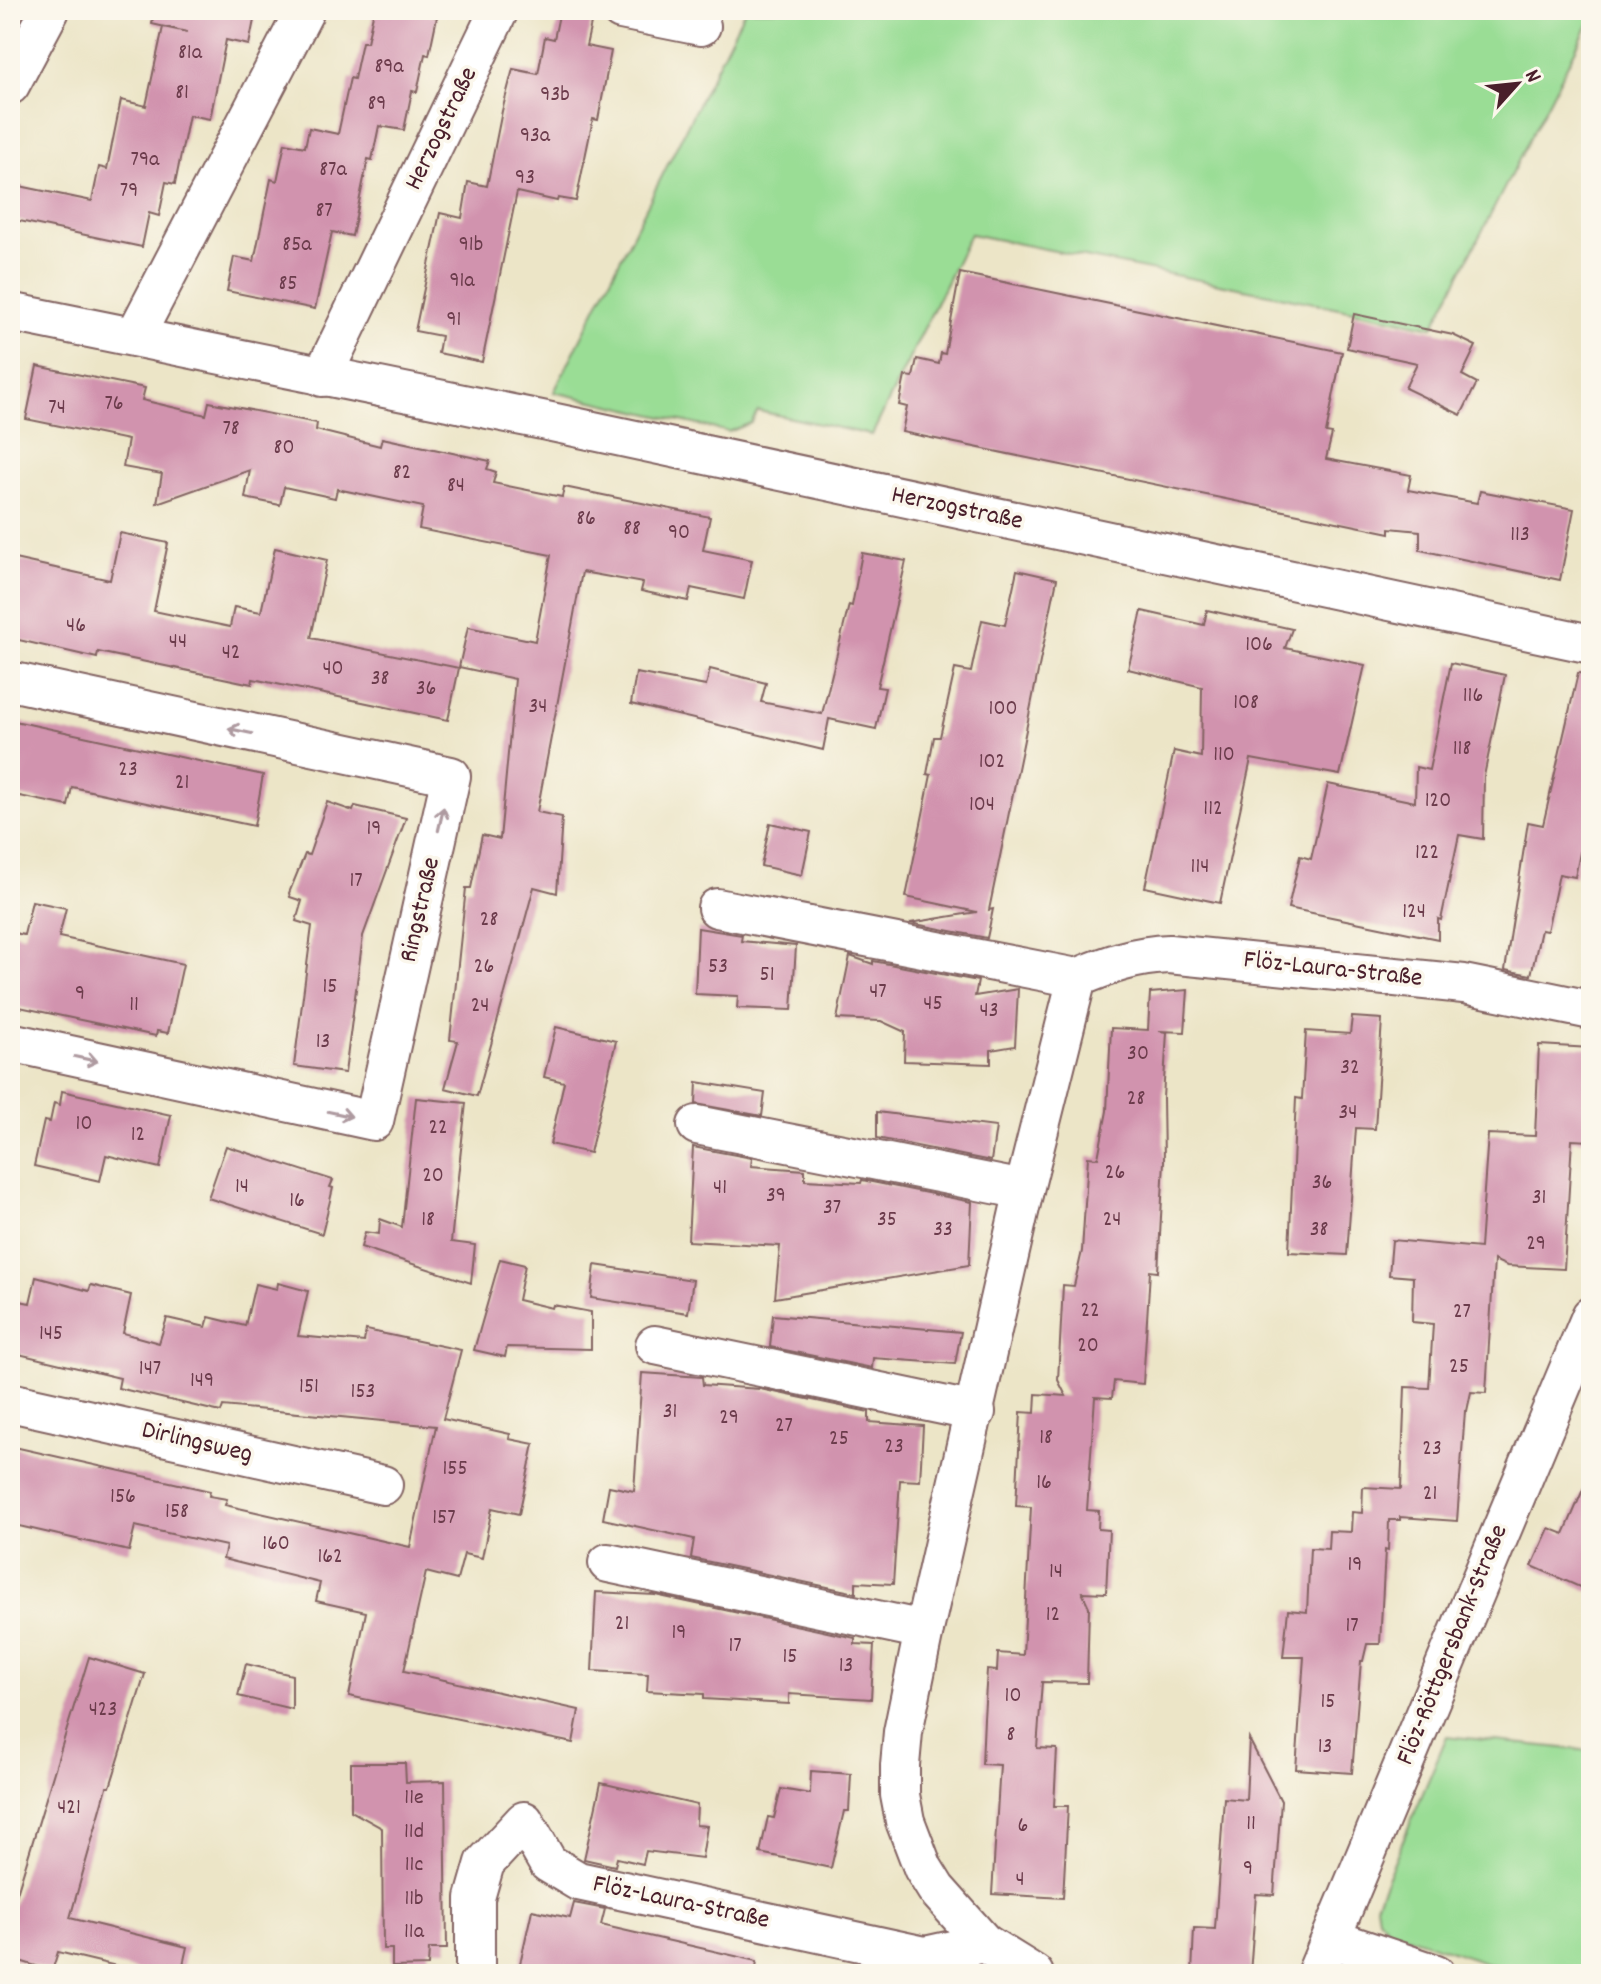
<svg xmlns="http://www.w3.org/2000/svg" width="1601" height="1984" font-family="Dekko,sans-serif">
	<rect width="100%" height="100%" fill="#fbf7ec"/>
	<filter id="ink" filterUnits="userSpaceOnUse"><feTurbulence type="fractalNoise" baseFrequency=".0125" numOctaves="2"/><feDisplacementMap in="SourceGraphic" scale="16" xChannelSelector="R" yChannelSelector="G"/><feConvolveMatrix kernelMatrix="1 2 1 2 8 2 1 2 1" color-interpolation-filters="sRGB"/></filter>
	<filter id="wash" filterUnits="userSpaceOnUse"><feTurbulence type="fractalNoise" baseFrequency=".006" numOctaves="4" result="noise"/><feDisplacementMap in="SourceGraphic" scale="32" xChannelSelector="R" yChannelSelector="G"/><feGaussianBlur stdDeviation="1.8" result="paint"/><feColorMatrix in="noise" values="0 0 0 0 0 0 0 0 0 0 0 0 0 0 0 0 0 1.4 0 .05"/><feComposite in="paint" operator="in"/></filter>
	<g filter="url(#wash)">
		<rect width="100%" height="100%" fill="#ece5c7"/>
		<!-- green -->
		<g fill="#9add95" stroke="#727e60" stroke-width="2">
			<polygon points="745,10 1591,10 1591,19 1433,327 970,234 872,435 758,411 751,423 729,432 554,392"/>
			<polygon points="1447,1736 1591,1751 1591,1974 1520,1974 1389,1930 1378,1918 1376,1904"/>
		</g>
		<g id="blocks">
			<!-- building -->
			<g fill="#d193ae">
				<polygon points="154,10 256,10 249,45 226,40 210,119 189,115 175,184 166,182 159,216 149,213 142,247 10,219 10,184 92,201 99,167 107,169 121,100 146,106 163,27 187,32 152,24"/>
				<polygon points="374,10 405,10 437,17 429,55 425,54 417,92 412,91 404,130 379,126 372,160 368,159 352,236 332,232 315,309 227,291 234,257 254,261 271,179 277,181 285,143 305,147 309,128 338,134 350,78 354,79 362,42 367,42"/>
				<polygon points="560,10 594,10 586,46 611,51 598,120 593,119 576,201 558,198 557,201 517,192 482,362 438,353 441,336 415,331 440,213 462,218 468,182 487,186 502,111 513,69 538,74 545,37 554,39"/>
				<polygon points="960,273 1342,352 1326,433 1332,434 1326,459 1411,475 1408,490 1477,503 1480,491 1574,509 1560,580 1420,550 1420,531 1390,528 1390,533 902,432 907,407 899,405 905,376 913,377 917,359 939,364 941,353 945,354"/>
				<polygon points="1354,314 1453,335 1476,346 1462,375 1477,383 1461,415 1405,388 1417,363 1347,348"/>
				<polygon points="37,366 145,388 142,400 206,415 209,402 317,423 316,430 380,446 382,438 490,461 487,469 496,472 493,483 562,497 564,487 710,517 703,550 752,560 744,599 691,588 688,601 641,591 643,583 582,572 537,812 562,817 557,893 534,887 477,1096 445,1088 458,1041 450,1040 466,888 471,888 482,835 500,839 515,679 459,667 468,627 535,641 551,555 419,529 423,507 337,489 335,498 284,487 280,505 245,498 250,470 157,503 162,474 123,467 128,440 26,419"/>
				<polygon points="120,533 168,543 154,611 230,627 234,607 261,612 275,548 327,560 311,638 459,668 448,720 253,679 252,684 98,652 97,658 10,638 10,558 110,580"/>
				<polygon points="862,553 906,561 877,687 885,688 876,729 829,719 823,750 631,704 636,673 706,686 710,669 766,683 761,702 822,714 849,605 852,606"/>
				<polygon points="1017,570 1057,579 989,910 993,909 987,938 910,923 977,912 906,897 931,775 927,774 934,737 940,737 955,669 971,672 982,620 1005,625"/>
				<polygon points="1207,610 1292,629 1285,648 1365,665 1340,775 1251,759 1220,903 1145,887 1174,751 1201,757 1202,687 1128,669 1142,611 1204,625"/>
				<polygon points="1451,663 1505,675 1484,776 1483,839 1459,835 1441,920 1438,919 1438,939 1288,908 1300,856 1311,859 1328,784 1415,802 1416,767 1429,770"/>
				<polygon points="1578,673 1591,674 1591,825 1586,824 1575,877 1559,874 1547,931 1541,930 1531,975 1505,970 1528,822 1543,825"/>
				<polygon points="10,720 263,775 254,826 72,787 68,806 10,794"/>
				<polygon points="327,802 353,811 355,806 406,818 363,936 345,1073 294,1066 312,926 296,921 302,901 290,897 289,893 305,854 309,855"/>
				<polygon points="770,823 811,832 802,875 761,866"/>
				<polygon points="32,901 66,908 59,937 183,964 168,1033 157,1031 156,1036 10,1005 10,932 24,935"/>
				<polygon points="698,928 742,935 741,941 796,946 792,1010 737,1008 738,996 695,994"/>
				<polygon points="850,956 873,964 873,961 978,981 975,996 1018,989 1015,1046 991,1050 991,1064 904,1061 905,1032 881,1021 837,1019"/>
				<polygon points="1188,990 1185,1032 1159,1031 1167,1032 1163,1098 1164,1161 1158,1272 1150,1271 1143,1384 1114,1381 1112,1398 1095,1397 1087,1510 1099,1511 1098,1529 1109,1530 1106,1593 1082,1592 1089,1607 1087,1683 1042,1682 1037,1748 1057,1749 1054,1806 1068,1806 1063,1898 992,1894 1000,1765 982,1764 984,1718 987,1670 997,1671 998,1653 1023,1655 1031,1507 1016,1506 1021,1412 1035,1413 1036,1394 1066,1396 1058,1380 1063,1285 1074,1286 1082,1251 1088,1157 1098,1158 1107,1111 1111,1028 1148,1030 1150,993"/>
				<polygon points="1352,1017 1382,1019 1375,1129 1356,1128 1347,1255 1289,1252 1296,1098 1302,1099 1306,1031 1350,1034"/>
				<polygon points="556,1027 616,1041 590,1153 550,1144 564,1082 544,1077"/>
				<polygon points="1539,1045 1591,1048 1591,1141 1572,1140 1564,1269 1507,1266 1494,1260 1486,1393 1471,1392 1467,1411 1465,1411 1457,1521 1400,1517 1400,1520 1389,1520 1388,1551 1385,1550 1380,1644 1367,1644 1363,1661 1361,1661 1352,1773 1296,1769 1304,1657 1283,1657 1288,1610 1307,1612 1310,1548 1328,1549 1329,1531 1351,1532 1352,1512 1362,1513 1363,1487 1401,1489 1405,1387 1429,1388 1433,1324 1412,1322 1413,1277 1389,1275 1392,1240 1480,1248 1488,1134 1535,1136"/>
				<polygon points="697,1082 765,1093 762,1116 696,1104"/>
				<polygon points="62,1091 171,1115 160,1168 106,1155 100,1181 34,1166 44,1121 50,1122 54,1103 60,1105"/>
				<polygon points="416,1098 466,1103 451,1242 475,1245 471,1283 361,1247 365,1232 379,1234 380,1219 402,1227"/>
				<polygon points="877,1112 996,1127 991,1161 877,1138"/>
				<polygon points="226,1146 333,1180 330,1187 333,1188 322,1234 208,1198"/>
				<polygon points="693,1147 752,1158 751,1166 805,1170 805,1180 861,1183 862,1180 972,1202 969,1265 775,1298 780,1246 688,1241"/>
				<polygon points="500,1259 525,1265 518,1300 552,1308 553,1305 591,1312 591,1349 507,1347 505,1357 474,1350"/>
				<polygon points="595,1265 693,1280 688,1313 591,1298"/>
				<polygon points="36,1277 89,1291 91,1285 131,1295 123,1333 159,1343 167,1318 206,1327 209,1317 245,1326 255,1284 277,1289 278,1283 308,1291 298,1336 364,1342 366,1330 461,1350 443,1419 510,1434 509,1439 534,1444 519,1514 492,1508 482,1558 464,1554 457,1580 426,1572 404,1671 579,1710 573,1743 349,1696 366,1612 316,1601 320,1583 223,1559 226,1546 135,1526 129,1551 10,1524 10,1446 210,1491 209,1496 227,1499 225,1505 410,1547 436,1426 223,1406 221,1412 118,1388 120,1378 10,1352 10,1299 30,1303"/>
				<polygon points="773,1315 961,1332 955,1364 873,1358 872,1368 770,1347"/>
				<polygon points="642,1373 702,1377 703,1385 760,1389 869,1412 869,1422 923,1426 920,1481 900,1480 893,1584 856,1582 856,1593 691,1558 694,1539 603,1519 609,1486 634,1491"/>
				<polygon points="1591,1471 1591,1592 1532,1566 1549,1528 1564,1534"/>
				<polygon points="596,1592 655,1595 855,1638 855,1644 874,1645 871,1699 789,1694 789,1704 704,1699 704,1694 647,1691 648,1674 592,1671"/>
				<polygon points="89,1657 145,1674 110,1787 107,1787 70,1918 187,1947 181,1974 150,1974 58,1952 52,1971 10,1958 10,1916"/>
				<polygon points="246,1664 292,1675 292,1709 238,1696"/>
				<polygon points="1249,1739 1281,1801 1274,1895 1256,1894 1250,1974 1192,1974 1194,1928 1215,1929 1224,1798 1246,1800"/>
				<polygon points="351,1763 405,1763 406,1782 445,1781 447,1949 429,1949 428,1966 392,1967 392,1949 383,1949 382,1828 351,1811"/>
				<polygon points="811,1771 851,1774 849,1811 844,1811 831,1868 760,1853 768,1817 774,1818 781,1789 810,1794"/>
				<polygon points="601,1783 697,1805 696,1825 707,1826 702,1858 646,1851 643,1864 617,1858 615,1866 584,1859"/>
				<polygon points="574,1903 605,1909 601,1925 757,1961 755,1974 544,1974 519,1968 532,1910 570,1918"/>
			</g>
		</g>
	</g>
	<g filter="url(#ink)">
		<use href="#blocks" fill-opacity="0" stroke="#836462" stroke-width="2"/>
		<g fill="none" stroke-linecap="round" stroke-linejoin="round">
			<defs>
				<g id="minor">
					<polyline points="621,10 701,26"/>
					<polyline points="10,85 50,10"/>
					<polyline points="10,312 542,420 1591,644"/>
					<polyline points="135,336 305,10"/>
					<polyline points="322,377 499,10"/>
					<polyline points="10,681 451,776 374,1121 10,1042"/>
					<polyline points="717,908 1077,978"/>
					<polyline points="697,1125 1024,1190"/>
					<polyline points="655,1345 976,1412"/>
					<polyline points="10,1402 383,1485"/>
					<polyline points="608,1563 924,1630"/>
					<polyline points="1332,1939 1436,1974"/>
					<polyline points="475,1974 475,1898 485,1863 524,1821 548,1863 578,1881 925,1956 984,1943"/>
					<path d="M1034,1974l-50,-31 -48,-54 -13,-21 -18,-47 -5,-26v-30l3,-33 21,-102 100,-440 53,-212c31,-13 58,-23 92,-24l295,30 127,26"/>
					<polyline points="1316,1974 1591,1316"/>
				</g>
			</defs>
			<!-- minor casing -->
			<use href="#minor" stroke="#836462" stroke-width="42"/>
			<!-- minor -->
			<use href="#minor" stroke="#fff" stroke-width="38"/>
		</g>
		<!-- one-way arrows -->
		<defs><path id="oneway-shaft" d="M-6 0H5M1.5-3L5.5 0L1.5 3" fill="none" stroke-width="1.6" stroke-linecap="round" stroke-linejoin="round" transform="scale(2)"/></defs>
		<g stroke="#ae9aa0">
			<use href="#oneway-shaft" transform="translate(240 731) rotate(-168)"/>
			<use href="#oneway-shaft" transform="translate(441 819) rotate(-77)"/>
			<use href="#oneway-shaft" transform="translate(86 1059) rotate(12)"/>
			<use href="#oneway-shaft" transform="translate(340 1114) rotate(12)"/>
		</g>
	</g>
	<g text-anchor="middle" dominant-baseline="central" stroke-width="7" stroke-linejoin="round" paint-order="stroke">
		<!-- number labels -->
		<g font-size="22" fill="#6c3c4c">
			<text x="190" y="53">81a</text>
			<text x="389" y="67">89a</text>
			<text x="182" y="93">81</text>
			<text x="555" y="95">93b</text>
			<text x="377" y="104">89</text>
			<text x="535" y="136">93a</text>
			<text x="145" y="160">79a</text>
			<text x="333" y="170">87a</text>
			<text x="525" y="178">93</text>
			<text x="129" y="191">79</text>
			<text x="324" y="211">87</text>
			<text x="297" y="245">85a</text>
			<text x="471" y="245">91b</text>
			<text x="462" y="281">91a</text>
			<text x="288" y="284">85</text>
			<text x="454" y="320">91</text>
			<text x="114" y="404">76</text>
			<text x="57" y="408">74</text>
			<text x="231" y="429">78</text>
			<text x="284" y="448">80</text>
			<text x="402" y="473">82</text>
			<text x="456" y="486">84</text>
			<text x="586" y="519">86</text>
			<text x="632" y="529">88</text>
			<text x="679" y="533">90</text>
			<text x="1520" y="535">113</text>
			<text x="76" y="626">46</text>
			<text x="178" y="642">44</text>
			<text x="1259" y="645">106</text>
			<text x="231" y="653">42</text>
			<text x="333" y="669">40</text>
			<text x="380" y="679">38</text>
			<text x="426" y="689">36</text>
			<text x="1473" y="696">116</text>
			<text x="1246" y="703">108</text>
			<text x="538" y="707">34</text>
			<text x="1003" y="709">100</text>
			<text x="1462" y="749">118</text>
			<text x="1224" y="755">110</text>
			<text x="992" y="762">102</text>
			<text x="128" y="770">23</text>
			<text x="182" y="783">21</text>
			<text x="1438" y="801">120</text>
			<text x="982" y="805">104</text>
			<text x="1213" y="809">112</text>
			<text x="374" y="829">19</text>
			<text x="1427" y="853">122</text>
			<text x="1200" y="867">114</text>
			<text x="356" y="881">17</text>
			<text x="1414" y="912">124</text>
			<text x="489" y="920">28</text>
			<text x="484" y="967">26</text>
			<text x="718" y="967">53</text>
			<text x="767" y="975">51</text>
			<text x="330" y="987">15</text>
			<text x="878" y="992">47</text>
			<text x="80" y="994">9</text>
			<text x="933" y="1004">45</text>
			<text x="134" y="1005">11</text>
			<text x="480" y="1006">24</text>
			<text x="989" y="1011">43</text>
			<text x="323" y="1042">13</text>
			<text x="1138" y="1054">30</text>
			<text x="1350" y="1068">32</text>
			<text x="1136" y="1099">28</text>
			<text x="1348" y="1113">34</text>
			<text x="84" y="1124">10</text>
			<text x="438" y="1128">22</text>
			<text x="138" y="1135">12</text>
			<text x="1115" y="1173">26</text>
			<text x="433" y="1176">20</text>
			<text x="1322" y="1183">36</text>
			<text x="242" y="1187">14</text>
			<text x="720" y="1188">41</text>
			<text x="776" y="1196">39</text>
			<text x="1539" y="1198">31</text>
			<text x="297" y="1201">16</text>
			<text x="832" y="1208">37</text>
			<text x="428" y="1220">18</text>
			<text x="887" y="1220">35</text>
			<text x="1112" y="1220">24</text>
			<text x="943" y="1230">33</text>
			<text x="1319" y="1230">38</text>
			<text x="1536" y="1244">29</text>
			<text x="1090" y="1311">22</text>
			<text x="1462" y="1312">27</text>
			<text x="51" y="1334">145</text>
			<text x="1088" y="1346">20</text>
			<text x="1459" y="1367">25</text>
			<text x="150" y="1369">147</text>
			<text x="202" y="1381">149</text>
			<text x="309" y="1387">151</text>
			<text x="363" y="1392">153</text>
			<text x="670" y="1412">31</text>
			<text x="729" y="1418">29</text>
			<text x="784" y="1426">27</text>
			<text x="1046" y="1438">18</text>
			<text x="839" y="1439">25</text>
			<text x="894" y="1447">23</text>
			<text x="1432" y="1449">23</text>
			<text x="455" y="1469">155</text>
			<text x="1044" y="1483">16</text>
			<text x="1430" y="1494">21</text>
			<text x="123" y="1497">156</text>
			<text x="177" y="1512">158</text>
			<text x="444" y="1518">157</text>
			<text x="276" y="1544">160</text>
			<text x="330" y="1557">162</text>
			<text x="1355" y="1565">19</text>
			<text x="1056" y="1572">14</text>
			<text x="1053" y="1615">12</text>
			<text x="622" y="1624">21</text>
			<text x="1352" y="1626">17</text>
			<text x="679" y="1633">19</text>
			<text x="735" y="1646">17</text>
			<text x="790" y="1657">15</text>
			<text x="846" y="1666">13</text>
			<text x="1013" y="1696">10</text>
			<text x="1328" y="1702">15</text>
			<text x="103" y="1710">423</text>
			<text x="1011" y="1735">8</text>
			<text x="1325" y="1747">13</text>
			<text x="414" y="1798">11e</text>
			<text x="69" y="1808">421</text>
			<text x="1251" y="1824">11</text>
			<text x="1023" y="1826">6</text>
			<text x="414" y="1832">11d</text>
			<text x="414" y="1865">11c</text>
			<text x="1248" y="1869">9</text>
			<text x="1020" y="1880">4</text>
			<text x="414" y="1899">11b</text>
			<text x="414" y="1932">11a</text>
		</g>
		<!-- street labels -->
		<g font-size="26" fill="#4a1f2b" stroke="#fbf7ec">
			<text transform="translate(442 129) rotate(-64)">Herzogstraße</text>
			<text transform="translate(957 509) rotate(12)">Herzogstraße</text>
			<text transform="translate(421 910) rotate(-77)">Ringstraße</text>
			<text transform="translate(1333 970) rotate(6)">Flöz-Laura-Straße</text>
			<text transform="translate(197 1443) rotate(13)">Dirlingsweg</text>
			<text transform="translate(1453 1645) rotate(-68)">Flöz-Röttgersbank-Straße</text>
			<text transform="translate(681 1903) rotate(12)">Flöz-Laura-Straße</text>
		</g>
	</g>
	<!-- margin -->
	<rect width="1601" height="1984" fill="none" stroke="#fbf7ec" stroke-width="40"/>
	<!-- north arrow -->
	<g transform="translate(1517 84) rotate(63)" stroke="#fbf7ec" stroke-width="6" paint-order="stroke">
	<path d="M0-6L14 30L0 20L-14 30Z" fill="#4a1f2b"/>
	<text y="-12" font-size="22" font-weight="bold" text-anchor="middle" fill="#4a1f2b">N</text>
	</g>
</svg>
